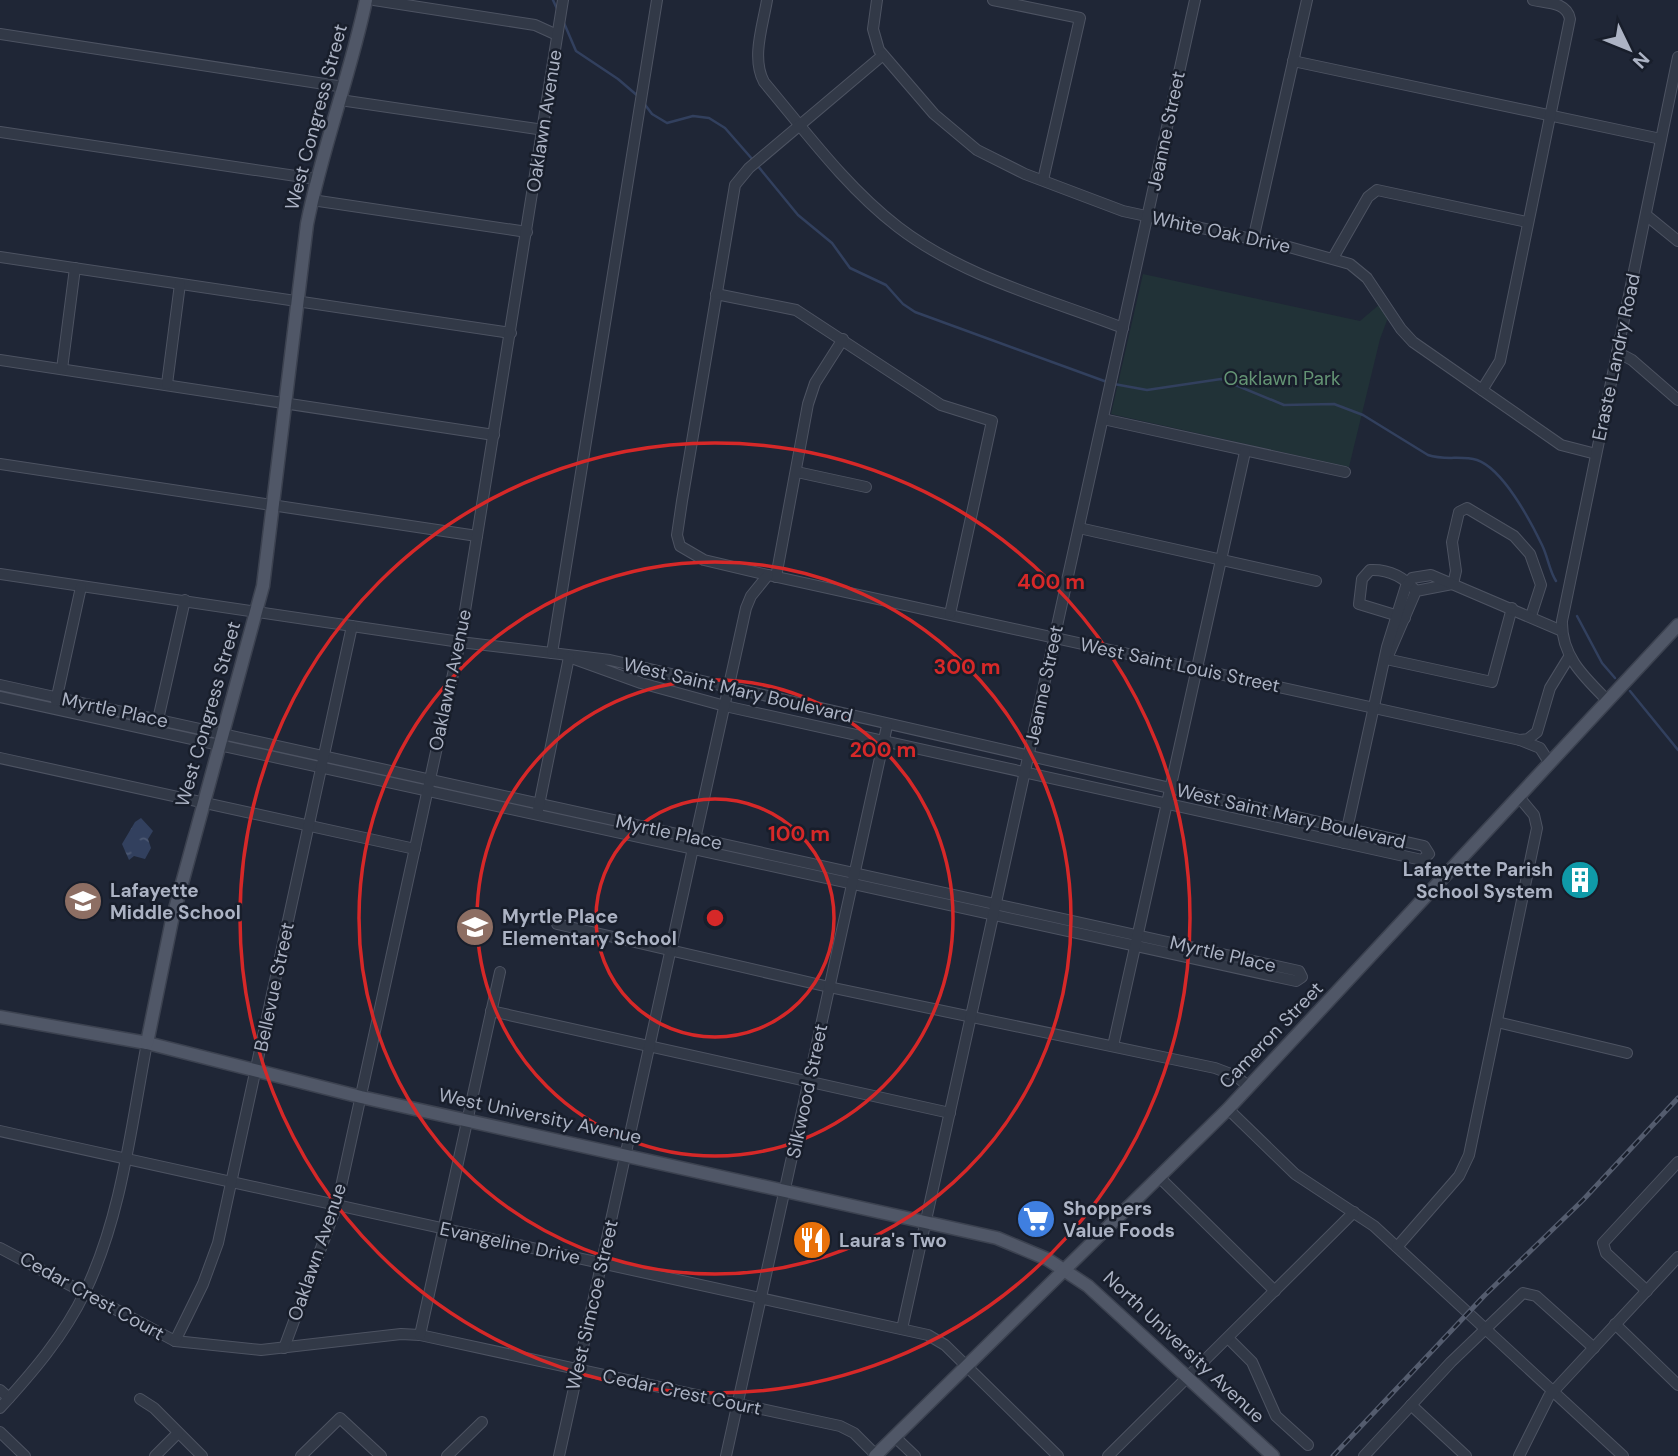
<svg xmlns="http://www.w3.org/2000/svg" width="1678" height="1456" font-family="'DM Sans',sans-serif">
	<defs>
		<pattern id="water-ripples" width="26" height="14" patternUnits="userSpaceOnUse" patternTransform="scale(1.75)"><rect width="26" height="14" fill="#32405e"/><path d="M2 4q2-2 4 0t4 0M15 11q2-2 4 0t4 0" fill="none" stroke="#4d5973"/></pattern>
	</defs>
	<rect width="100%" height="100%" fill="#1f2636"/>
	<!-- park -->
	<polygon fill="#213237" points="1143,274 1360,321 1380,304 1389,315 1380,339 1349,467 1111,414"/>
	<!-- water -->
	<polygon fill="url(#water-ripples)" points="141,818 153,831 148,839 151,848 145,859 134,856 129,860 122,844 135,822"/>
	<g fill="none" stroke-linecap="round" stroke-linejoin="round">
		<!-- stream -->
		<g stroke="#32405e" stroke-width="2.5">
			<polyline points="553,0 558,11"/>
			<polyline points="564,23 576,51 618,79 639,97"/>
			<polyline points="643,102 652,114 667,123 693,116 709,118 725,128 753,160"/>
			<polyline points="757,165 798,215 832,243 850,268 886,285 903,304 915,312 1107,382"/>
			<path d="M1114,384l33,6 74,-11 63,26 50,-1 29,11 65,40c17,6 33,0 49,5 26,9 53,60 65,85 6,12 7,25 14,36"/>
			<polyline points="1577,616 1602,663 1615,678"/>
			<polyline points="1630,691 1678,750"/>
		</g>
		<defs>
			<g id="minor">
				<polyline points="374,0 535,25 557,35"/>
				<path d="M767,0c-4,25 -16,58 -3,82 42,50 82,105 134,145 65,50 150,72 225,101"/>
				<polyline points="877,0 873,29 879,50 934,114 977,150 1025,174 1123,211 1289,247 1350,264 1367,278 1401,329 1413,342 1561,445 1596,454"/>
				<polyline points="993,0 1080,18 1043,180"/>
				<polyline points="0,34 344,87"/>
				<polyline points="883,55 749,168 735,185 682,501 677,535 680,546 704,560 768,575 1520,740 1540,748 1549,762"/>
				<polyline points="1293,61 1661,139"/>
				<polyline points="340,100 544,130"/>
				<polyline points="0,132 316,179"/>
				<polyline points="312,200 527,232"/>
				<polyline points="1646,215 1678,241"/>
				<polyline points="1253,240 1307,0"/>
				<polyline points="0,257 511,333"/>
				<polyline points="1333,258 1368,197 1377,190 1527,222"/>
				<polyline points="716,294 796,310 941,405 992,421 950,614"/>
				<polyline points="1617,352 1632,360 1678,400"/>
				<polyline points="0,360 494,435"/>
				<polyline points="62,369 75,268"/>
				<polyline points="167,384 180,284"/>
				<path d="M1482,390l18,-29 70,-342c-3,-17 -23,-16 -37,-19"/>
				<polyline points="1103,419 1345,472"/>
				<polyline points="0,464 477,536"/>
				<polyline points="797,472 866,487"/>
				<polyline points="1079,528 1316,581"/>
				<polyline points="0,574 460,642 610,660 1424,846 1429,854 1422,860 725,706 641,683 569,657"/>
				<polyline points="776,577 808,404 815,383 843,339"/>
				<polyline points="1453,584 1456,571 1452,542 1459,512 1467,508 1514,536 1530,554 1541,585 1531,616"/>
				<path d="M1405,618l-46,-14 3,-25 8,-9c20,-1 34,7 46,21"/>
				<polyline points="552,653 657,0"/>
				<polyline points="1388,656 1416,591 1452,584"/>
				<polyline points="1386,659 1492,682 1512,608"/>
				<polyline points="0,685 1299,971 1302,977 1296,981 0,697"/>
				<path d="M1606,699c-23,-23 -45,-44 -44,-78l116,-564"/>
				<polyline points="56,701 81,587"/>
				<polyline points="157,724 185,600"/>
				<polyline points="1520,740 1528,739 1537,732 1550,688 1569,657"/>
				<polyline points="0,758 415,849"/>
				<polyline points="538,810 569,657"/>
				<polyline points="1344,843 1387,647 1406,586 1412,578 1431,575 1562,631"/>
				<polyline points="557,924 829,987 1215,1068 1236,1076 1249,1087"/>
				<polyline points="491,1011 950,1113"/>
				<polyline points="1497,1022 1627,1053"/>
				<polyline points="1113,1046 1245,452"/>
				<polyline points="1228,1109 1295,1174 1374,1226 1623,1456"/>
				<polyline points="0,1131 928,1335 945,1345 1058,1456"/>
				<polyline points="1158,1176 1275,1291"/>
				<polyline points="1397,1247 1459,1176 1469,1155 1537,828 1534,815 1518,796"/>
				<polyline points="0,1248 175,1341 261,1350 401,1334 420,1335 840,1426 854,1433 876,1455"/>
				<polyline points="1647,1291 1606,1253 1603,1243 1678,1162"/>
				<polyline points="1615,1324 1678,1385"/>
				<polyline points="902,1329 1195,0"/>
				<polyline points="420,1335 500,972"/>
				<polyline points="1228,1338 1252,1362 1276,1416 1308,1445"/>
				<polyline points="175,1341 203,1284 218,1243 352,626"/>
				<polyline points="284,1348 337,1205 460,642 563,0"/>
				<polyline points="0,1390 9,1398"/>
				<polyline points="140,1399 154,1408 202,1456"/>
				<polyline points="1411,1405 1466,1456"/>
				<path d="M0,1408c32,-35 64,-72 85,-116 37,-77 46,-166 62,-249"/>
				<polyline points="0,1432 25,1456"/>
				<polyline points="895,1437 915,1456"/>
				<polyline points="155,1456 178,1433"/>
				<polyline points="301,1456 340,1418 381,1456"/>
				<polyline points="447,1456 482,1422"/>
				<polyline points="559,1456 746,608 751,596 768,575"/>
				<polyline points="726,1456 887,726"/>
				<polyline points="1108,1456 1354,1212"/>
				<polyline points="1364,1456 1451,1362 1523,1293 1536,1296 1594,1348"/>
				<polyline points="1519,1456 1549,1396 1678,1257"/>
			</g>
			<g id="major">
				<polyline points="0,1017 147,1043 361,1097 997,1238 1047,1259 1088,1286 1273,1456"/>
				<path d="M147,1043l25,-123 91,-334 44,-362c15,-76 43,-148 59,-224"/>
				<polyline points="875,1456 1228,1109 1678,625"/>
			</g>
		</defs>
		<!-- minor casing -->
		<use href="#minor" stroke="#4d5362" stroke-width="12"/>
		<!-- major casing -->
		<use href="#major" stroke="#3c4250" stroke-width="15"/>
		<!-- minor -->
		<use href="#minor" stroke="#323947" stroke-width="10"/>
		<!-- major -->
		<use href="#major" stroke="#505767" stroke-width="12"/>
		<defs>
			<polyline id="rail" points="1333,1456 1484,1296 1583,1200 1678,1098"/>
		</defs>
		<!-- rail casing -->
		<use href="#rail" stroke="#545c6e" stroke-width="5"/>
		<!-- rail -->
		<use href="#rail" stroke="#181e2b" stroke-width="2.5" stroke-dasharray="8" stroke-linecap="butt"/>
	</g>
	<!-- distance rings -->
	<g fill="none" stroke="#d62828" stroke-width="3.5">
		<circle cx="715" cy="918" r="119"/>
		<circle cx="715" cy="918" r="238"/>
		<circle cx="715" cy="918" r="356"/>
		<circle cx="715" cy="918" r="475"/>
	</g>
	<!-- icons -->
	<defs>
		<symbol id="building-disc" viewBox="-11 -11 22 22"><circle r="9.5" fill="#0f9aa8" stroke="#181e2b"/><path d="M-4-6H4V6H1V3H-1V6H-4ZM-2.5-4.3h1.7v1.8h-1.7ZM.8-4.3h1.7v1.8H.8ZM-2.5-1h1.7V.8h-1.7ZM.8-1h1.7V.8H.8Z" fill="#fff"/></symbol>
		<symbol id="school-disc" viewBox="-11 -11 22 22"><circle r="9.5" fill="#8d6e63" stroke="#181e2b"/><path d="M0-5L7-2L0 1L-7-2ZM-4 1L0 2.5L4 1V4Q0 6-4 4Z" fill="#fff"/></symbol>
		<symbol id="supermarket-disc" viewBox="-11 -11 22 22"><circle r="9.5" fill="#3f7fe0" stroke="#181e2b"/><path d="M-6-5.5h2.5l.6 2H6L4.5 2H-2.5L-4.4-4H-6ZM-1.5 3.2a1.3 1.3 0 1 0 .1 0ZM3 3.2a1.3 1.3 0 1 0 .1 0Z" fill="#fff"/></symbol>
		<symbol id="restaurant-disc" viewBox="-11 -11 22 22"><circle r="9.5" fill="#e8710a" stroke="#181e2b"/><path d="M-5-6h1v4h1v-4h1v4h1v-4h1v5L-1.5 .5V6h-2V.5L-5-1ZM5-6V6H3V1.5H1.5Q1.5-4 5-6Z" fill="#fff"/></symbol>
	</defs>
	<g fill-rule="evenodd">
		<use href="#building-disc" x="1558" y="858" width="44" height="44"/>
		<use href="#school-disc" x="61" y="879" width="44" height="44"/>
		<use href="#school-disc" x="453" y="905" width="44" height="44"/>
		<use href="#supermarket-disc" x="1014" y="1197" width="44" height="44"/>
		<use href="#restaurant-disc" x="790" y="1218" width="44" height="44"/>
	</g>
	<g text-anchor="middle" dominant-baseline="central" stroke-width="5" stroke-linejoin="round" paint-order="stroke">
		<!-- street labels -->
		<g font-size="19" fill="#acb3c4" stroke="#181e2b">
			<text transform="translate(316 117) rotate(-75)">West Congress Street</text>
			<text transform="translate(544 121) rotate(-81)">Oaklawn Avenue</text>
			<text transform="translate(1166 131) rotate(-78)">Jeanne Street</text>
			<text transform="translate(1221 232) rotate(12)">White Oak Drive</text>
			<text transform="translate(1616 357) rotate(-78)">Eraste Landry Road</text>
			<text transform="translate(1180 665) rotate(12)">West Saint Louis Street</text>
			<text transform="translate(450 680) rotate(-78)">Oaklawn Avenue</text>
			<text transform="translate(1044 685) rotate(-78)">Jeanne Street</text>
			<text transform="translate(738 690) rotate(13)">West Saint Mary Boulevard</text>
			<text transform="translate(115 710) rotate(12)">Myrtle Place</text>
			<text transform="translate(208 714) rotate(-74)">West Congress Street</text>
			<text transform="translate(1291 816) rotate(13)">West Saint Mary Boulevard</text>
			<text transform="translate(669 832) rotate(12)">Myrtle Place</text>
			<text transform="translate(1223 954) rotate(13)">Myrtle Place</text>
			<text transform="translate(274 987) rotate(-78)">Bellevue Street</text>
			<text transform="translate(1271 1035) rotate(-46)">Cameron Street</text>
			<text transform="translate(807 1091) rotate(-78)">Silkwood Street</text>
			<text transform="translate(540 1116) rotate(12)">West University Avenue</text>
			<text transform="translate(510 1243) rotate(12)">Evangeline Drive</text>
			<text transform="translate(317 1252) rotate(-71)">Oaklawn Avenue</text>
			<text transform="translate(92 1296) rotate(29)">Cedar Crest Court</text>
			<text transform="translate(592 1305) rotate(-77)">West Simcoe Street</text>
			<text transform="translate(1184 1347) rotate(43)">North University Avenue</text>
			<text transform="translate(682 1392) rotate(12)">Cedar Crest Court</text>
		</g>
		<!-- park labels -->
		<g font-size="19" fill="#649474" stroke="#181e2b">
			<text x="1282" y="378">Oaklawn Park</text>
		</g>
		<!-- poi labels -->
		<g font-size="19" font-weight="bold" fill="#acb3c4" stroke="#181e2b" text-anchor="start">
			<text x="1553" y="869" text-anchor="end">Lafayette Parish<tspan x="1553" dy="22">School System</tspan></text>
			<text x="110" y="890">Lafayette<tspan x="110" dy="22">Middle School</tspan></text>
			<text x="502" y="916">Myrtle Place<tspan x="502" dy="22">Elementary School</tspan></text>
			<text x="1063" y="1208">Shoppers<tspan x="1063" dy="22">Value Foods</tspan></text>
			<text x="839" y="1240">Laura's Two</text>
		</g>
	</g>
	<circle cx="715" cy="918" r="10" fill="#d62828" stroke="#181e2b" stroke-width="3.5"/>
	<g font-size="21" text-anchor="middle" font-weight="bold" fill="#d62828" stroke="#181e2b" stroke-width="5" stroke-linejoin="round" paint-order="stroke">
		<text x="1051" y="589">400 m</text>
		<text x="967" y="674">300 m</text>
		<text x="883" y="757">200 m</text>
		<text x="799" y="841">100 m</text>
	</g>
	<!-- north arrow -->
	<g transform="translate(1629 49) rotate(133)" stroke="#181e2b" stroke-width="5" paint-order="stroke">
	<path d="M0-5L12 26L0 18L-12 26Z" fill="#acb3c4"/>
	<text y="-10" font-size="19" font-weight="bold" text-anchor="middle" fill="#acb3c4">N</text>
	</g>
</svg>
